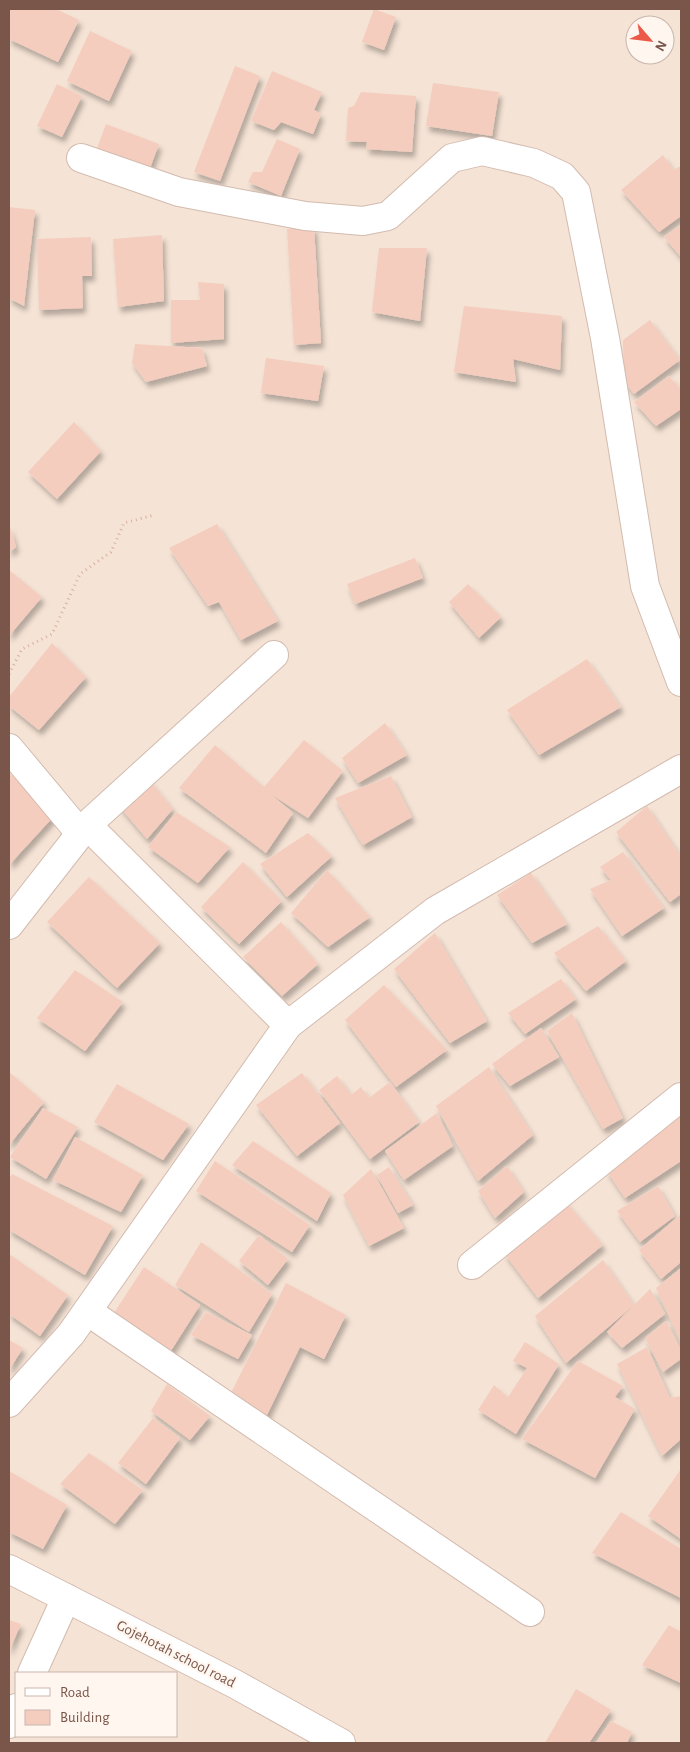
<svg xmlns="http://www.w3.org/2000/svg" width="690" height="1752" font-family="'Alegreya Sans',sans-serif">
	<defs>
		<filter id="shadow"><feDropShadow dx="3" dy="5.5" stdDeviation="2.5" flood-color="#0004"/></filter>
	</defs>
	<rect width="100%" height="100%" fill="#fdf2e7"/>
	<!-- residential -->
	<path fill="#f5e3d5" fill-rule="evenodd" d="M9,9h672v1734h-672zM635,25h30v30h-30zM16,1673h160v63h-160z"/>
	<!-- building -->
	<g fill="#f4cdbe" filter="url(#shadow)">
		<polygon points="10,9 56,9 79,20 58,62 9,39"/>
		<polygon points="374,9 396,17 384,50 362,42"/>
		<polygon points="90,31 132,51 109,101 67,81"/>
		<polygon points="235,66 260,76 220,181 194,172"/>
		<polygon points="272,71 322,92 314,110 321,114 313,134 281,122 274,130 251,121"/>
		<polygon points="433,83 499,92 492,136 426,126"/>
		<polygon points="57,84 82,96 62,137 37,126"/>
		<polygon points="361,92 416,96 412,152 366,149 367,142 346,141 348,108 354,106"/>
		<polygon points="106,124 159,144 149,171 96,151"/>
		<polygon points="277,139 300,149 281,196 248,182 253,172 262,172"/>
		<polygon points="663,155 673,170 681,166 681,216 659,232 621,190"/>
		<polygon points="9,207 35,210 24,306 9,298"/>
		<polygon points="681,225 681,257 664,237"/>
		<polygon points="314,227 321,343 294,345 287,229"/>
		<polygon points="162,235 164,301 118,307 113,239"/>
		<polygon points="91,237 92,276 82,276 83,308 39,310 37,239"/>
		<polygon points="379,248 427,248 420,321 372,312"/>
		<polygon points="198,282 224,284 224,339 171,343 171,300 200,300"/>
		<polygon points="464,306 562,316 560,370 513,359 516,382 454,372"/>
		<polygon points="650,320 680,360 634,394 624,381 623,340"/>
		<polygon points="135,344 202,348 207,366 146,382 132,363"/>
		<polygon points="266,358 324,366 318,401 261,393"/>
		<polygon points="669,376 681,390 681,409 656,426 634,402"/>
		<polygon points="74,422 101,451 57,499 28,472"/>
		<polygon points="9,524 16,547 9,552"/>
		<polygon points="217,524 278,621 241,640 219,602 208,606 169,548"/>
		<polygon points="415,558 423,578 355,604 347,584"/>
		<polygon points="9,570 42,597 9,636"/>
		<polygon points="468,584 501,617 479,638 449,602"/>
		<polygon points="52,643 86,677 39,730 9,706 9,697"/>
		<polygon points="587,659 621,707 539,755 507,710"/>
		<polygon points="385,723 407,755 358,783 342,758"/>
		<polygon points="304,740 343,771 308,818 272,795 293,813 266,853 179,788 215,745 264,787"/>
		<polygon points="9,773 56,814 10,864 9,863"/>
		<polygon points="391,776 412,817 363,845 335,798"/>
		<polygon points="149,780 173,809 147,839 119,806"/>
		<polygon points="647,806 681,857 681,894 670,902 616,832"/>
		<polygon points="176,812 230,847 198,883 148,847"/>
		<polygon points="308,833 332,856 287,897 260,864"/>
		<polygon points="623,852 664,908 622,936 590,889 611,880 600,867"/>
		<polygon points="243,862 282,901 239,944 201,907"/>
		<polygon points="327,870 370,917 328,947 291,913"/>
		<polygon points="531,873 567,924 532,943 497,895"/>
		<polygon points="89,877 160,943 117,988 47,922"/>
		<polygon points="281,922 318,964 282,996 243,957"/>
		<polygon points="598,926 626,961 586,991 554,953"/>
		<polygon points="435,933 487,1021 450,1043 394,969"/>
		<polygon points="75,970 123,1002 85,1051 37,1018"/>
		<polygon points="561,979 576,999 525,1034 508,1013"/>
		<polygon points="384,985 447,1050 396,1087 345,1020"/>
		<polygon points="572,1013 623,1118 603,1129 547,1031"/>
		<polygon points="541,1028 559,1057 510,1086 492,1064"/>
		<polygon points="489,1067 533,1135 478,1181 436,1106"/>
		<polygon points="9,1072 44,1102 9,1145"/>
		<polygon points="302,1073 340,1123 297,1156 256,1105"/>
		<polygon points="337,1076 351,1095 361,1087 369,1098 390,1082 419,1122 370,1159 319,1090"/>
		<polygon points="117,1084 189,1124 163,1160 94,1122"/>
		<polygon points="43,1108 78,1127 46,1179 10,1157"/>
		<polygon points="437,1113 453,1146 404,1180 385,1151"/>
		<polygon points="680,1116 681,1161 625,1198 606,1170"/>
		<polygon points="75,1137 143,1175 121,1212 53,1180"/>
		<polygon points="253,1141 331,1193 317,1221 232,1165"/>
		<polygon points="215,1161 310,1225 292,1252 196,1191"/>
		<polygon points="507,1166 524,1192 495,1218 478,1191"/>
		<polygon points="389,1167 413,1205 398,1213 377,1175"/>
		<polygon points="371,1169 404,1228 369,1246 343,1195"/>
		<polygon points="12,1174 113,1226 85,1275 9,1230 9,1179"/>
		<polygon points="658,1186 675,1216 640,1242 617,1211"/>
		<polygon points="565,1201 603,1245 538,1298 504,1253"/>
		<polygon points="681,1214 681,1262 661,1279 639,1250"/>
		<polygon points="259,1235 288,1259 268,1285 239,1261"/>
		<polygon points="201,1242 272,1294 249,1332 175,1285"/>
		<polygon points="9,1254 68,1295 40,1336 9,1314"/>
		<polygon points="603,1260 634,1305 566,1363 535,1316"/>
		<polygon points="144,1267 200,1305 167,1357 110,1319"/>
		<polygon points="681,1268 681,1342 656,1288"/>
		<polygon points="286,1283 346,1315 324,1359 300,1347 266,1417 229,1397"/>
		<polygon points="650,1289 665,1314 622,1348 607,1332"/>
		<polygon points="206,1312 252,1335 238,1359 191,1335"/>
		<polygon points="666,1321 681,1350 681,1359 663,1372 645,1338"/>
		<polygon points="9,1340 23,1348 9,1370"/>
		<polygon points="525,1342 559,1364 516,1434 478,1410 494,1385 508,1397 527,1368 513,1361"/>
		<polygon points="647,1347 670,1398 681,1396 681,1439 662,1456 617,1364"/>
		<polygon points="578,1361 623,1386 615,1397 635,1409 595,1478 522,1439"/>
		<polygon points="167,1384 210,1416 190,1440 151,1411"/>
		<polygon points="153,1418 180,1438 146,1484 118,1463"/>
		<polygon points="89,1453 143,1490 115,1524 60,1484"/>
		<polygon points="681,1469 681,1539 648,1516"/>
		<polygon points="9,1471 67,1505 43,1549 9,1532"/>
		<polygon points="621,1512 681,1549 681,1598 592,1553"/>
		<polygon points="9,1620 21,1624 9,1651"/>
		<polygon points="669,1625 681,1632 681,1683 642,1665"/>
		<polygon points="576,1689 611,1710 589,1743 545,1743"/>
		<polygon points="611,1721 632,1732 627,1743 596,1743"/>
	</g>
	<g fill="none" stroke-linecap="round" stroke-linejoin="round">
		<defs>
			<g id="minor">
				<polyline points="81,158 179,192 305,216 363,221 388,216 452,158 482,151 534,163 562,176 576,192 605,338 645,586 681,682"/>
				<polyline points="9,748 80,833"/>
				<polyline points="87,825 288,1025"/>
				<polyline points="9,925 87,825 274,655"/>
				<polyline points="472,1265 681,1097"/>
				<polyline points="87,1311 530,1612"/>
				<polyline points="9,1403 71,1334 288,1025 435,911 681,769"/>
				<polyline points="9,1569 235,1684 341,1743"/>
				<polyline points="32,1673 66,1598"/>
				<polyline points="9,1724 16,1708"/>
			</g>
		</defs>
		<!-- minor casing -->
		<use href="#minor" stroke="#d3bbaf" stroke-width="30"/>
		<!-- path -->
		<polyline stroke="#dab0a0" stroke-width="3" stroke-dasharray="1 4" stroke-linecap="butt" points="9,674 22,649 52,634 80,574 111,552 124,523 154,515"/>
		<!-- minor -->
		<use href="#minor" stroke="#fff" stroke-width="28"/>
	</g>
	<g text-anchor="middle" dominant-baseline="central" stroke-width="4.5" stroke-linejoin="round" paint-order="stroke">
		<!-- street labels -->
		<g font-size="15" fill="#79554a" stroke="#fff7ef">
			<text transform="translate(176 1654) rotate(27)">Gojehotah school road</text>
		</g>
	</g>
	<!-- border -->
	<rect width="690" height="1752" fill="none" stroke="#79554a" stroke-width="20"/>
	<!-- legend -->
	<rect x="15" y="1672" width="162" height="65" fill="#fff7ef" stroke="#c9b6ad"/>
	<rect x="25" y="1688" width="25" height="8" fill="#ffffff" stroke="#c9b6ad"/>
	<text x="60" y="1697" font-size="15" fill="#79554a">Road</text>
	<rect x="25" y="1710" width="25" height="15" fill="#f4cdbe" stroke="#c9b6ad"/>
	<text x="60" y="1722" font-size="15" fill="#79554a">Building</text>
	<!-- north arrow -->
	<g transform="translate(650 40) rotate(118)"><circle r="24" fill="#fff7ef" stroke="#c9b6ad"/>
	<path d="M0-4L9 19L0 12L-9 19Z" fill="#ec5948"/>
	<text y="-8" font-size="14" font-weight="bold" text-anchor="middle" fill="#79554a">N</text>
	</g>
</svg>
